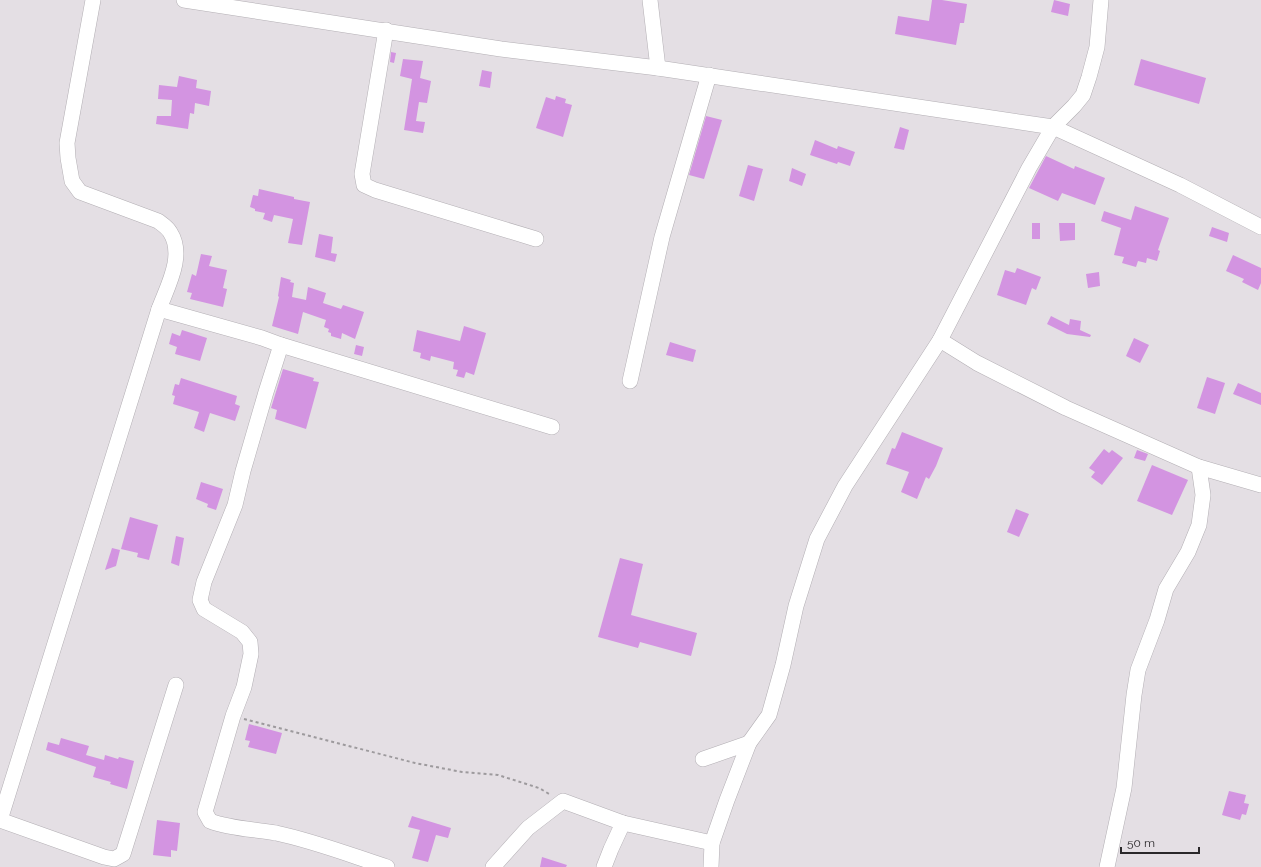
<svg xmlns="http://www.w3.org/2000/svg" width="1261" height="867" font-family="Raleway,sans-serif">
	<rect width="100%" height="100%" fill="#e4dfe4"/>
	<!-- building -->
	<g fill="#d394e1">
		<polygon points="932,0 942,0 967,4 964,23 960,23 956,45 895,34 898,16 929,21"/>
		<polygon points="1054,0 1070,4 1068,16 1051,12"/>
		<polygon points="391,52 396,53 394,63 390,62"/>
		<polygon points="403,59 423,61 420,78 431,81 427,103 419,102 416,121 425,122 423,133 404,130 412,79 400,76"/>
		<polygon points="1141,59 1206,78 1199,104 1134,85"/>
		<polygon points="482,70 492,72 490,88 479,86"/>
		<polygon points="179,76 197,80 196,88 211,91 209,106 195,103 194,114 190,113 188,129 156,124 157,116 171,116 172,100 158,99 159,85 177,87"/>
		<polygon points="556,96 566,99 565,103 572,105 563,137 536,128 546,97 555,100"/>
		<polygon points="706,116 722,120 704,179 689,175"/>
		<polygon points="900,127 909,130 904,150 894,148"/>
		<polygon points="815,140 837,149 838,146 855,152 850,166 838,162 837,164 810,155"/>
		<polygon points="1046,156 1074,169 1075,166 1105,178 1095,205 1062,193 1058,201 1029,188"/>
		<polygon points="748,165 763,169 754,201 739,196"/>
		<polygon points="792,168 806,174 802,186 789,181"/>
		<polygon points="259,189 294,197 294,199 310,202 302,245 288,243 293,219 274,215 272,222 263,219 265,213 255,211 255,209 250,207 253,195 258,196"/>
		<polygon points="1135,206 1169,218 1158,250 1160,251 1157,261 1147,258 1146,263 1138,261 1136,267 1122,263 1124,257 1114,255 1121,228 1101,221 1104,211 1131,220"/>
		<rect x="1032" y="223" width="8" height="16"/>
		<polygon points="1059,223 1075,223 1075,240 1060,241"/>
		<polygon points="1212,227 1229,233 1227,242 1209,236"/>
		<polygon points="319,234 333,237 331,253 337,254 335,262 315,257"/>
		<polygon points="201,254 212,256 209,266 227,270 223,288 227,289 223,307 190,299 192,293 187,292 192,274 196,276"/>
		<polygon points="1233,255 1261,268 1261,283 1258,290 1242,282 1244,279 1226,271"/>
		<polygon points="1017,268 1041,277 1036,290 1032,288 1026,305 997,295 1005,270 1015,273"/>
		<polygon points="1099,272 1100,286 1088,288 1086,274"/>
		<polygon points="281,277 291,280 290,282 294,283 292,297 306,300 308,287 326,293 323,303 341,309 343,305 364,312 355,339 342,333 341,339 331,336 331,333 328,332 329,329 324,327 326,320 303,312 298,334 272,326 279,297 278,296"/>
		<polygon points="1051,316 1069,325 1070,319 1081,321 1080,330 1091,335 1090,337 1067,334 1047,324"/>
		<polygon points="464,326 486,333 474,375 466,372 464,378 456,376 458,370 453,369 454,362 431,356 430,361 420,358 421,353 413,351 417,330 460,341"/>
		<polygon points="182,330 207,338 200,361 175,354 177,347 169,344 172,333 180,336"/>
		<polygon points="1134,338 1149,345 1140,363 1126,356"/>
		<polygon points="670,342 696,350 693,362 666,355"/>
		<polygon points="356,345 364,347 362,356 354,354"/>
		<polygon points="283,369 314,378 313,381 319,382 306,429 275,419 277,410 271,408"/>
		<polygon points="1207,377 1225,383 1215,414 1197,408"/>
		<polygon points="181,378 237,396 235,404 240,406 235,421 210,413 204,432 194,428 199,412 173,404 175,396 172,395 175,384 179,385"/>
		<polygon points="1238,383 1261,393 1261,405 1233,394"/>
		<polygon points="902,432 943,448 936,466 929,479 926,477 917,499 901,492 909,472 886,464 892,448 895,449"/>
		<polygon points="1104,449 1109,453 1112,450 1123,458 1102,485 1091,477 1095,472 1089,468"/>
		<polygon points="1137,450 1148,454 1145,461 1134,458"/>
		<polygon points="1152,465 1188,480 1172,515 1137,501"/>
		<polygon points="201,482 223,489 216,510 207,507 208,504 196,499"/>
		<polygon points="1016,509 1029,514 1019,537 1007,532"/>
		<polygon points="130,517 158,525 149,560 137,557 138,553 121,549"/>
		<polygon points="176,536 184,538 179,566 171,563"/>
		<polygon points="112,548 120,550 116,566 105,570"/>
		<polygon points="620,558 643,564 631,615 697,633 691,656 640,642 638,648 598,637"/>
		<polygon points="249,724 282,733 276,754 248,747 250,741 245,740"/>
		<polygon points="61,738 89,746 86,755 104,760 105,755 118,759 119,757 134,761 127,789 110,784 111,782 93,777 96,767 46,750 48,742 59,745"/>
		<polygon points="1229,791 1246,795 1244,803 1249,804 1246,815 1242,814 1240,820 1222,815"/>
		<polygon points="412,816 451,828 448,838 436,835 428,862 412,858 420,830 408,827"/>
		<polygon points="157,820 180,823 177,851 171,850 171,857 153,855"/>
		<polygon points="542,857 567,865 566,867 540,867"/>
	</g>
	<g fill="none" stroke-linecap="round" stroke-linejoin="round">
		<defs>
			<g id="minor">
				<polyline points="184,0 501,49 658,68 1053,127 1180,185 1261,227"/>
				<polyline points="650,0 658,68"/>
				<polyline points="386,30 362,174 364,185 375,190 536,239"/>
				<path d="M159,309l103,29 19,7 -15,47 -23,79 -8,34 -31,77 -4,18 4,9 38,23 8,10 1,12 -7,33 -11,29 -28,96 5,9c21,8 44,8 66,12 38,8 74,22 111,34"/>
				<polyline points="940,340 977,363 1066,408 1199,467 1261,485"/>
				<polyline points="281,345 552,427"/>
				<polyline points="630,381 662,237 709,75"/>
				<polyline points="703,759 749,743"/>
				<path d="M0,820l159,-511c9,-24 26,-54 11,-77 -3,-5 -8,-8 -12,-11l-78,-29 -8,-11 -4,-23 -1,-15 26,-143"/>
				<polyline points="0,820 104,857 114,859 123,854 176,685"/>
				<polyline points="493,867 528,828 563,801 623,823 712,843"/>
				<polyline points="604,867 611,849 623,823"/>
				<polyline points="711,867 712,843 727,800 749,743 769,715 783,665 796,606 817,539 845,486 940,340 1029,168 1053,127 1074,106 1083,95 1089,77 1097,47 1101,0"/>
				<polyline points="1107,867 1124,788 1134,695 1138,670 1157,620 1166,589 1188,552 1199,525 1203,495 1199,467"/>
			</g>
		</defs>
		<!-- minor casing -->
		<use href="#minor" stroke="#b3afb4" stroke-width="16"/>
		<!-- path -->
		<polyline stroke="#9d9a9d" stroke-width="2" stroke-dasharray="3 3" stroke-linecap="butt" points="244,719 415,763 462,772 498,775 539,788 551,795"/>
		<!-- minor -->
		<use href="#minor" stroke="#fff" stroke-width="15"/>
	</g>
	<!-- scale -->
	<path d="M1121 847v6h78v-6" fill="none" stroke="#2a282a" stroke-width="2"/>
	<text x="1127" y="847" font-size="12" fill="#2a282a" stroke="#e4dfe4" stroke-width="3" paint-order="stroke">50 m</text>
</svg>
